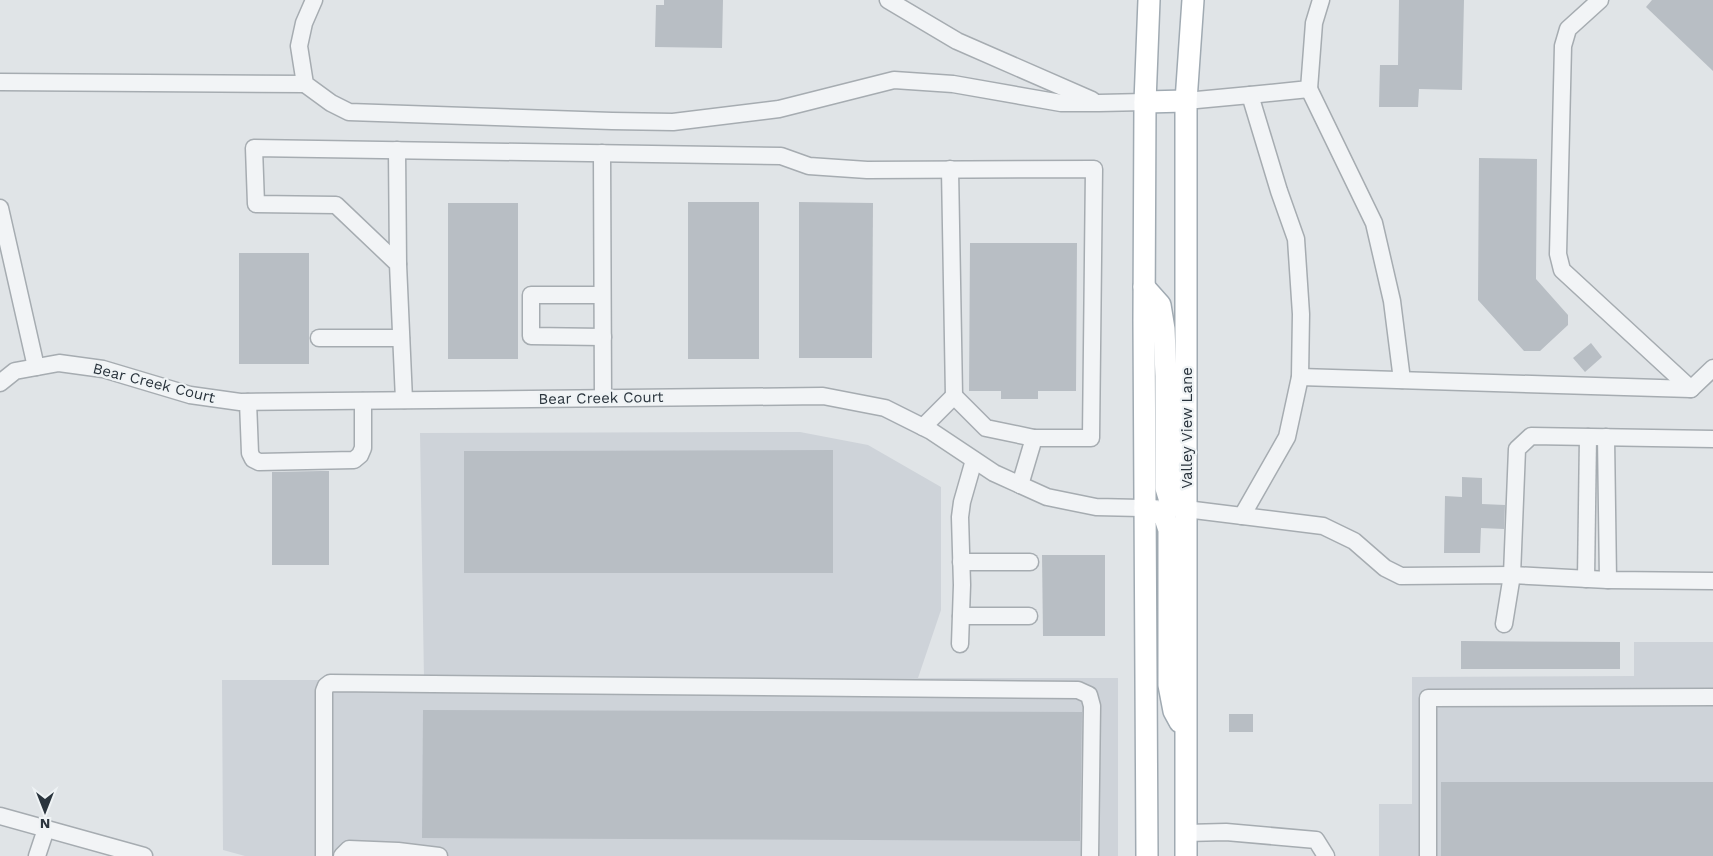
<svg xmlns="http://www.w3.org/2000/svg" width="1713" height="856" font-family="'Work Sans',sans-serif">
	<rect width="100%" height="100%" fill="#e0e4e7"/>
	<!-- built -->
	<g fill="#ced3d9">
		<polygon points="800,432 868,445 941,487 941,610 918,678 1118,678 1118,856 245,856 223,850 222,680 424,680 420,433"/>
		<polygon points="1634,642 1713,642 1713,856 1379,856 1379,804 1412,804 1412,677 1634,676"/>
	</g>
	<!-- building -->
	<g fill="#b8bec4">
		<polygon points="664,0 723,0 722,48 655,47 656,5 664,5"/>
		<polygon points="1399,0 1464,0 1462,90 1419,89 1418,107 1379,107 1380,65 1398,65"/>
		<polygon points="1652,0 1713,0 1713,71 1646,7"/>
		<polygon points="1479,158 1537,159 1536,279 1568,315 1568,325 1540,351 1524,351 1478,300"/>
		<rect x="688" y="202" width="71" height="157"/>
		<polygon points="799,202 873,203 872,358 799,358"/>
		<rect x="448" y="203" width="70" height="156"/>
		<polygon points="970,243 1077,243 1076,391 1038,391 1038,399 1001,399 1001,391 969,391"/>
		<rect x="239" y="253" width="70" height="111"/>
		<polygon points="1591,343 1602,357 1585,372 1573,358"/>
		<polygon points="833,450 833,573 464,573 464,451"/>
		<polygon points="321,471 329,471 329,565 272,565 272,472"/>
		<polygon points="1462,477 1482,478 1482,504 1505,505 1504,529 1481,528 1480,553 1444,553 1445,496 1462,497"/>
		<polygon points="1042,555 1105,555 1105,636 1043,636"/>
		<polygon points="1461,641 1620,642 1620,669 1461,669"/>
		<polygon points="423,710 1082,712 1080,841 422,838"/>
		<rect x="1229" y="714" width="24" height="18"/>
		<rect x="1441" y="782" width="272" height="74"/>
	</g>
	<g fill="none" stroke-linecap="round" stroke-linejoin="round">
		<defs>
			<g id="minor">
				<polyline points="314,0 304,23 299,46 305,84 331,103 349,112 612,121 673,122 779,109 894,80 953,84 1061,103 1099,103 1145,102"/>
				<polyline points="888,0 957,41 1092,100"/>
				<polyline points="1600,0 1568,29 1563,46 1558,254 1562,270 1691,389"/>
				<polyline points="0,82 305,84"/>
				<polyline points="1309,89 1374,223 1392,301 1402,380"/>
				<polyline points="1250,95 1309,89 1314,23 1321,0"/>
				<polyline points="1186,101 1250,95 1279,191 1296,239 1301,314 1300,377 1287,437 1242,516"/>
				<polyline points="397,150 398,264"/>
				<polyline points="602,153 603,398"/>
				<polyline points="950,169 954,396"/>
				<polyline points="0,208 36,367"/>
				<polyline points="602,295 531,295 531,336 603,337"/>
				<polyline points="319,338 401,338"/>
				<polyline points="1300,377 1691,389 1713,368"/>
				<polyline points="0,383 15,371 59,363 103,369 190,395 240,402 823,396 885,408 931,431 994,473 1047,497 1096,507 1186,509 1323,526 1354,541 1385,568 1401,576 1512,575 1608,580 1713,581"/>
				<polyline points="404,400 398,264 336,205 256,204 254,148 781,156 809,166 867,170 1094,169 1091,438 1034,438 1020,485"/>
				<polyline points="248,402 250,453 253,459 259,462 354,460 360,455 363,448 363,401"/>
				<polyline points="923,427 954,396 986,428 1034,438"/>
				<polyline points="1606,437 1608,580"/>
				<polyline points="961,562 1030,562"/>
				<polyline points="1586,579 1588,437"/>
				<polyline points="961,616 1029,616"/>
				<polyline points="1504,624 1512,575 1517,449 1531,436 1713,439"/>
				<polyline points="960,644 962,585 960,517 962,502 974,460"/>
				<polyline points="0,816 144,856"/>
				<polyline points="1186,833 1226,832 1316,840 1326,856"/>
				<polyline points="37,856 46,829"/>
				<polyline points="324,856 324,691 326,686 330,683 1078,690 1089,695 1092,706 1090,856"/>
				<polyline points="342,856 349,849 398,851 439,856"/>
				<polyline points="1428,856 1428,698 1713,697"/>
			</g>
			<g id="major">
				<polyline points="1145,102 1186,101"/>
				<polyline points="1144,287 1160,305 1164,329 1166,376 1166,488 1170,501 1186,509"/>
				<polyline points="1145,508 1164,515 1169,530 1169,685 1174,711 1180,722"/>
				<polyline points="1147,856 1144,321 1145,102 1149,0"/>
				<polyline points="1186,856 1186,101 1193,0"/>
			</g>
		</defs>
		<!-- minor casing -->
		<use href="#minor" stroke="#a6acb1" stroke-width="19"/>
		<!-- major casing -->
		<use href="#major" stroke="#a0aab2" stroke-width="24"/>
		<!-- minor -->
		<use href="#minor" stroke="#f2f4f6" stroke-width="16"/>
		<!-- major -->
		<use href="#major" stroke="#fff" stroke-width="21"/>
	</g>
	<g text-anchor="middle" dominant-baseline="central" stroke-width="4.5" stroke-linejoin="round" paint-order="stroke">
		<!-- street labels -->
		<g font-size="15" fill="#2a343d" stroke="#eff3f5">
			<text transform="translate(154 383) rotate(14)">Bear Creek Court</text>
			<text transform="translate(601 398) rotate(-1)">Bear Creek Court</text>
			<text transform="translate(1187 428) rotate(-90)">Valley View Lane</text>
		</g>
	</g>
	<!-- north arrow -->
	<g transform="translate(45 811) rotate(180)" stroke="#eff3f5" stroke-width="4" paint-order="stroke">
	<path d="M0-4L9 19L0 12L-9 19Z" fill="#2a343d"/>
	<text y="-8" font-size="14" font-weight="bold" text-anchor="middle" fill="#2a343d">N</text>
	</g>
</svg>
